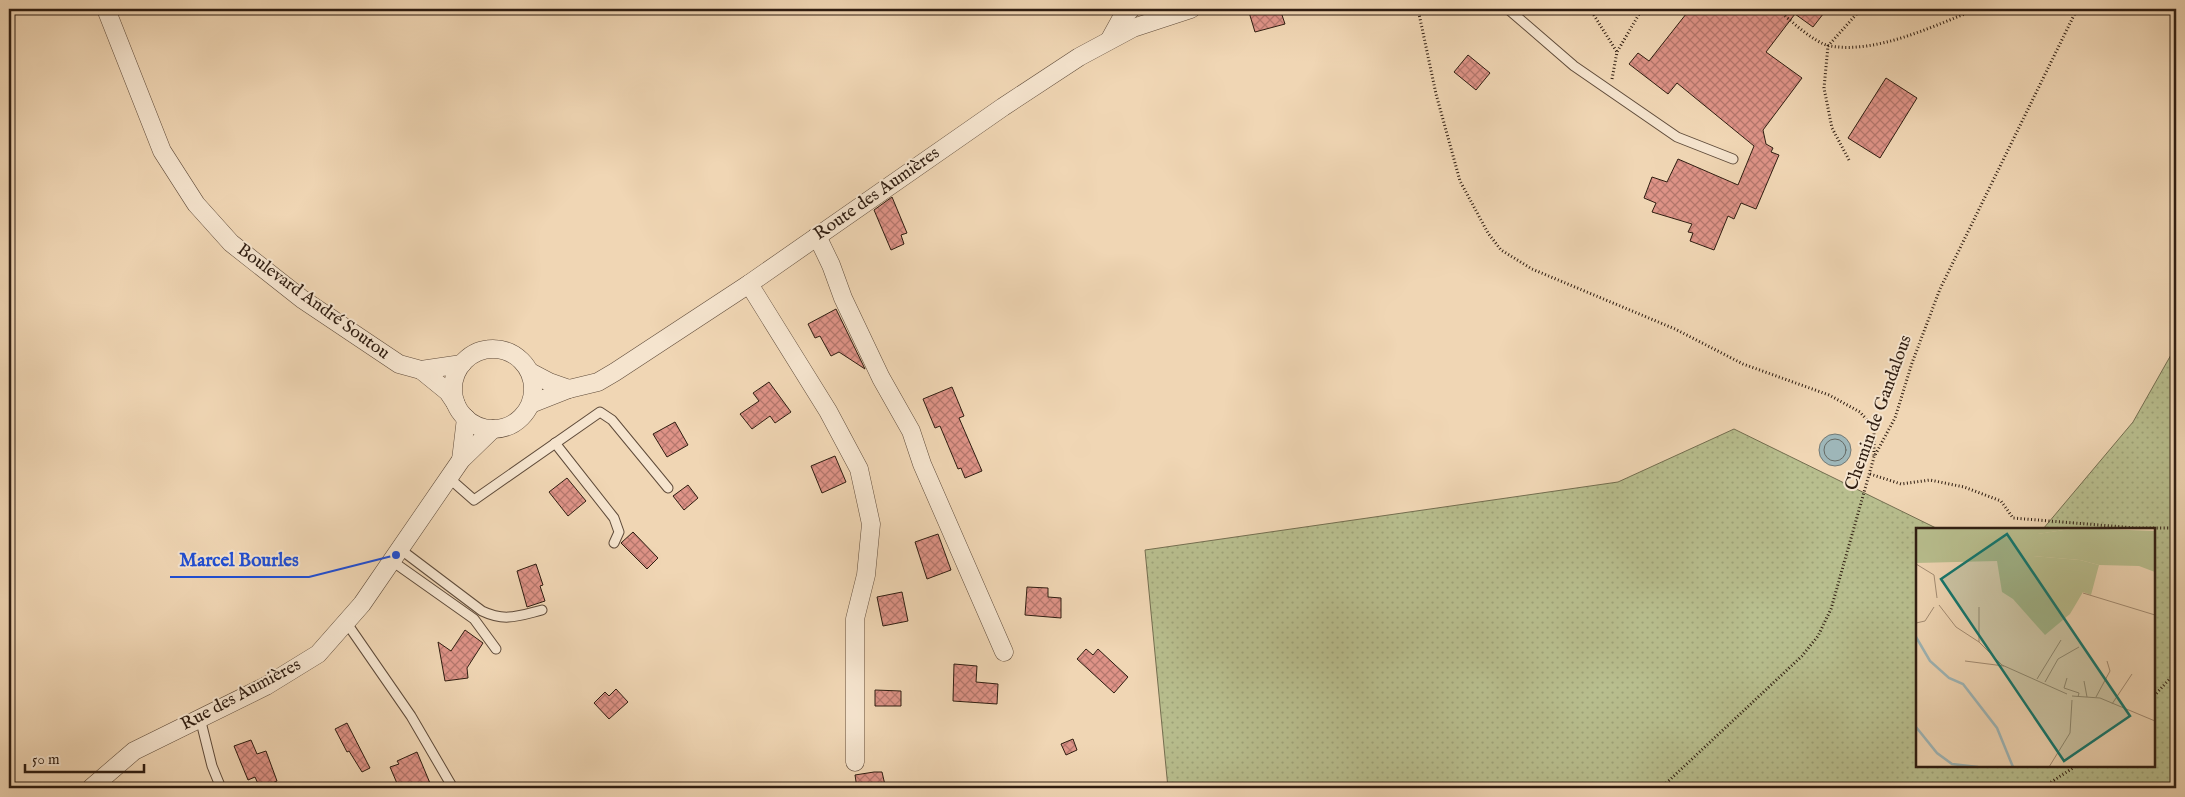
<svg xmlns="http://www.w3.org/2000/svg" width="2185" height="797" font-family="'IM FELL English',serif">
	<defs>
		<pattern id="green-dots" width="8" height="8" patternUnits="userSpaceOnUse" patternTransform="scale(1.25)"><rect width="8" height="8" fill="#b8be8e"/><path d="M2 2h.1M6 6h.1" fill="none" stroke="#9ea379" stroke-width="1.8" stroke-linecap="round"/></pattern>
		<pattern id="building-cross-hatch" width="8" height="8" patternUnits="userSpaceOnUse" patternTransform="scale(1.25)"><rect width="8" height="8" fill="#de9387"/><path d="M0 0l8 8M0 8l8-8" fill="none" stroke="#b4776d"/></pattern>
	</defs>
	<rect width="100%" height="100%" fill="#f0d6b4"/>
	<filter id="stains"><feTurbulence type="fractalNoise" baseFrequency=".004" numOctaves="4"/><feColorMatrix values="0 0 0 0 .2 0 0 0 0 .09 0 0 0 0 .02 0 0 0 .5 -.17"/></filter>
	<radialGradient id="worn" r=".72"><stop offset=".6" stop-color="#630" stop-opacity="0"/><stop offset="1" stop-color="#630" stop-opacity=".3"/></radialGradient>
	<!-- green -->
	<polygon fill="url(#green-dots)" stroke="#746e50" points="2176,346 2176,788 1168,788 1145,550 1618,482 1734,429 1938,529 1918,530 1918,766 2154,766 2154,530 2043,529 2133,422"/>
	<!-- water -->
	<circle fill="#9eb6b8" stroke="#727975" cx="1835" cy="450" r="16"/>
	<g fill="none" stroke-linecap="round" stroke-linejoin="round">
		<!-- shore -->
		<circle stroke="#666a64" stroke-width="1" cx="1835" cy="450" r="11"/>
	</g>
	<!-- building -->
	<g fill="url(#building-cross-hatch)" stroke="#2f1d11">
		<polygon points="1248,9 1280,9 1285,24 1255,32"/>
		<polygon points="1690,9 1827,9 1813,27 1795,14 1766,52 1802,78 1763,130 1766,144 1773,148 1771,152 1779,155 1756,209 1741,203 1734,219 1728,216 1714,250 1690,241 1693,233 1688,232 1692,224 1652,212 1656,203 1644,198 1652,177 1667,182 1678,159 1738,185 1754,146 1677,83 1668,94 1629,64 1638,53 1649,61"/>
		<polygon points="1468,55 1490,73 1476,90 1454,72"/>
		<polygon points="1886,78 1917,98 1880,158 1848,138"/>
		<polygon points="892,197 907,233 901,235 904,244 891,250 874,210"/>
		<polygon points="836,309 865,369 839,352 831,356 820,336 815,338 808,324"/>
		<polygon points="769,382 791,412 775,423 770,416 752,429 740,414 759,401 753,393"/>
		<polygon points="952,387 964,416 959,418 982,471 965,478 961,468 958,469 940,426 935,428 923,399"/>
		<polygon points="675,422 688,445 667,457 653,434"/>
		<polygon points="835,456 846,482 822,493 811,466"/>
		<polygon points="567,478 586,501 568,516 549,492"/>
		<polygon points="688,485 698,498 684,510 673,496"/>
		<polygon points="633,532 658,558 647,569 621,543"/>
		<polygon points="938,534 951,570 927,579 915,542"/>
		<polygon points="536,564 543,585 540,586 545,601 527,607 517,571"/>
		<polygon points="1027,587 1048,588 1048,597 1061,598 1061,618 1025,615"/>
		<polygon points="902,592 908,621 883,626 877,597"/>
		<polygon points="465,630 483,643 467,668 468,678 445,681 438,642 451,651"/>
		<polygon points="1086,649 1093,655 1098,649 1128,677 1114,693 1077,659"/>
		<polygon points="954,664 977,666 976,682 998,684 997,704 953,701"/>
		<polygon points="616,689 628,702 609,719 594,703 605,692 609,696"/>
		<polygon points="875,690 901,691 901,706 875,706"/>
		<polygon points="347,723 370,768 362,772 349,751 347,752 335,729"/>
		<polygon points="1073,739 1077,750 1066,755 1061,744"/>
		<polygon points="251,740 257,754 266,751 277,781 260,788 255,777 248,780 234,746"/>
		<polygon points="417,752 432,788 399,788 390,767 399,764 397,761"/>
		<polygon points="874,772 882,772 885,785 877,786 878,788 857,788 855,775"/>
	</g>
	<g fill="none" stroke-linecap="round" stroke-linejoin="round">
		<defs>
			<g id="service">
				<polyline points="1508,9 1574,66 1677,137 1733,159"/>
				<polyline points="555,443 614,518 619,532 614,543"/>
				<polyline points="449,478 474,500 600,412 612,420 668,488"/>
				<path d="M400,549l82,62c23,11 36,5 60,-1"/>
				<polyline points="392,561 474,619 496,649"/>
				<polyline points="346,622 411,716 453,788"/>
				<polyline points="200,718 212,766 221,788"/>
			</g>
			<g id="minor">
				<polyline points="106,9 162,151 196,204 231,243 302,299 399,364 421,370 462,364"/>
				<polyline points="1110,39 1121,19 1131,9"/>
				<polyline points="817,236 831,265 843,298 881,378 911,431 922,464 1004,652"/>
				<polyline points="749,284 828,411 859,469 871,524 866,575 855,619 855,762"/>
				<circle cx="493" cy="389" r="40"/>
				<polyline points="421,370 448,392 456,404"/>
				<polyline points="530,372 549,382 569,389"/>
				<polyline points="531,404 569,389 598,382 615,372 749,284 1003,107 1079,57 1133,28 1191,9"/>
				<polyline points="461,460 466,418"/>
				<polyline points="91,788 134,751 266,686 318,654 362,604 461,460 493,429"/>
			</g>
		</defs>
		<!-- service casing -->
		<use href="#service" stroke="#5f4b3a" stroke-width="11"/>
		<!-- minor casing -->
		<use href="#minor" stroke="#5f4b3a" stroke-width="19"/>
		<!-- path -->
		<g stroke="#2f1d11" stroke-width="3" stroke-dasharray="1 2.5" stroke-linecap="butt">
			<polyline points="1418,9 1436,94 1460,181 1488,233 1501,250 1532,269 1675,329 1743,364 1829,395 1860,412 1874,428 1874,456"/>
			<polyline points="1590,9 1617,52"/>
			<path d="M1777,9c12,10 37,34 53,37 47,8 103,-20 147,-37"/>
			<polyline points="1612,79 1617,52 1642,9"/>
			<polyline points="1849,160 1832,128 1824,88 1828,46 1861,9"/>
			<polyline points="1870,474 1901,484 1930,480 1964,487 2001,501 2013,518 2136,528 2176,528"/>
			<polyline points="2154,696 2176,672"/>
			<polyline points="1661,788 1802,656 1818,636 1831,609 1874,457 1895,418 1912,363 1940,289 2077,9"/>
			<polyline points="2042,788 2076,766"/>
		</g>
		<!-- service -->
		<use href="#service" stroke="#f5e4ce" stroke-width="9"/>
		<!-- minor -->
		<use href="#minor" stroke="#f5e4ce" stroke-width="18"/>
	</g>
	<g text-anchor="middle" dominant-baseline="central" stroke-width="4" stroke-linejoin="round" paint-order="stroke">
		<!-- street labels -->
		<g font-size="18" fill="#2f1d11" stroke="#f5e4ce">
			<text transform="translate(877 194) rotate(-35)">Route des Aumières</text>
			<text transform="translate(313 302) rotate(36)">Boulevard André Soutou</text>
			<text transform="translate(1879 413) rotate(-70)">Chemin de Gandalous</text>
			<text transform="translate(241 695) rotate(-28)">Rue des Aumières</text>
		</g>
	</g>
	<!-- overview -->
	<g transform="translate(1916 528)">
		<rect width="239" height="239" fill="#f0d6b4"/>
		<path d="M0,0h161l-39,6 -5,22 47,4 19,5 -8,30 -8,-3 -13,22 -25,21 -32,-36 -11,-7 -5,-31 -81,2z" fill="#b8be8e"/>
		<path d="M161,0l78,3v41l-16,-6 -40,-1 -19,-5 -48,-4 5,-22z" fill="#b8be8e"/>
		<path fill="none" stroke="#9eb6b8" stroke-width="2.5" d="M0,109l14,24 19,17 14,6 34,44 16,39M0,199l21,26 15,11 26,3"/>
		<path fill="none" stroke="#a38c73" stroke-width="1" d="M0,36l18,11 3,23M167,65l72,22M23,77l17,22 23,15 23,23 65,29M0,95l9,-2 9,-14M63,114v-35M49,133l39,5M151,150l-3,10 15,5 -1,4M121,151l24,-39M168,153l3,16M129,154l13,-23 21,-12M156,168l28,2 55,23M180,169l14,-26 -3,-10M196,176l20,-30M133,239l21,-34 2,-33"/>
		<path fill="#0f766e" fill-opacity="0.15" stroke="#0f766e" stroke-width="2.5" d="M91,6l123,182 -66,45 -123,-182z"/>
		<rect width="239" height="239" fill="none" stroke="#2f1d11" stroke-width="2.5"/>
	</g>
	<!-- callouts -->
	<path fill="none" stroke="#1d4ed8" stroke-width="2" d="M396 555L309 577H170"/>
	<circle fill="#1d4ed8" stroke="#f5e4ce" stroke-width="2" cx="396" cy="555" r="5"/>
	<g font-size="19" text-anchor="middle" font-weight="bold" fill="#1d4ed8" stroke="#f5e4ce" stroke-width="4" stroke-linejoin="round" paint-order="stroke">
		<text x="239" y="566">Marcel Bourles</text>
	</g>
	<!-- margin -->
	<rect width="2185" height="797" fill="none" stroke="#f0d6b4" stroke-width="30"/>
	<rect x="10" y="10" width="2165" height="777" fill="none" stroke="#2f1d11" stroke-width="2.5"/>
	<rect x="15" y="15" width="2155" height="767" fill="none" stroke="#2f1d11"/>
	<!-- scale -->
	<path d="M25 764v8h119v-8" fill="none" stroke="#2f1d11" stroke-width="2.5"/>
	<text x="32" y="764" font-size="15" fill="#2f1d11" stroke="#f5e4ce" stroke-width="4" paint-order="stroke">50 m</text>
	<rect width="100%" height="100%" filter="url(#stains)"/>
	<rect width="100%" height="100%" fill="url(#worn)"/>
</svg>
